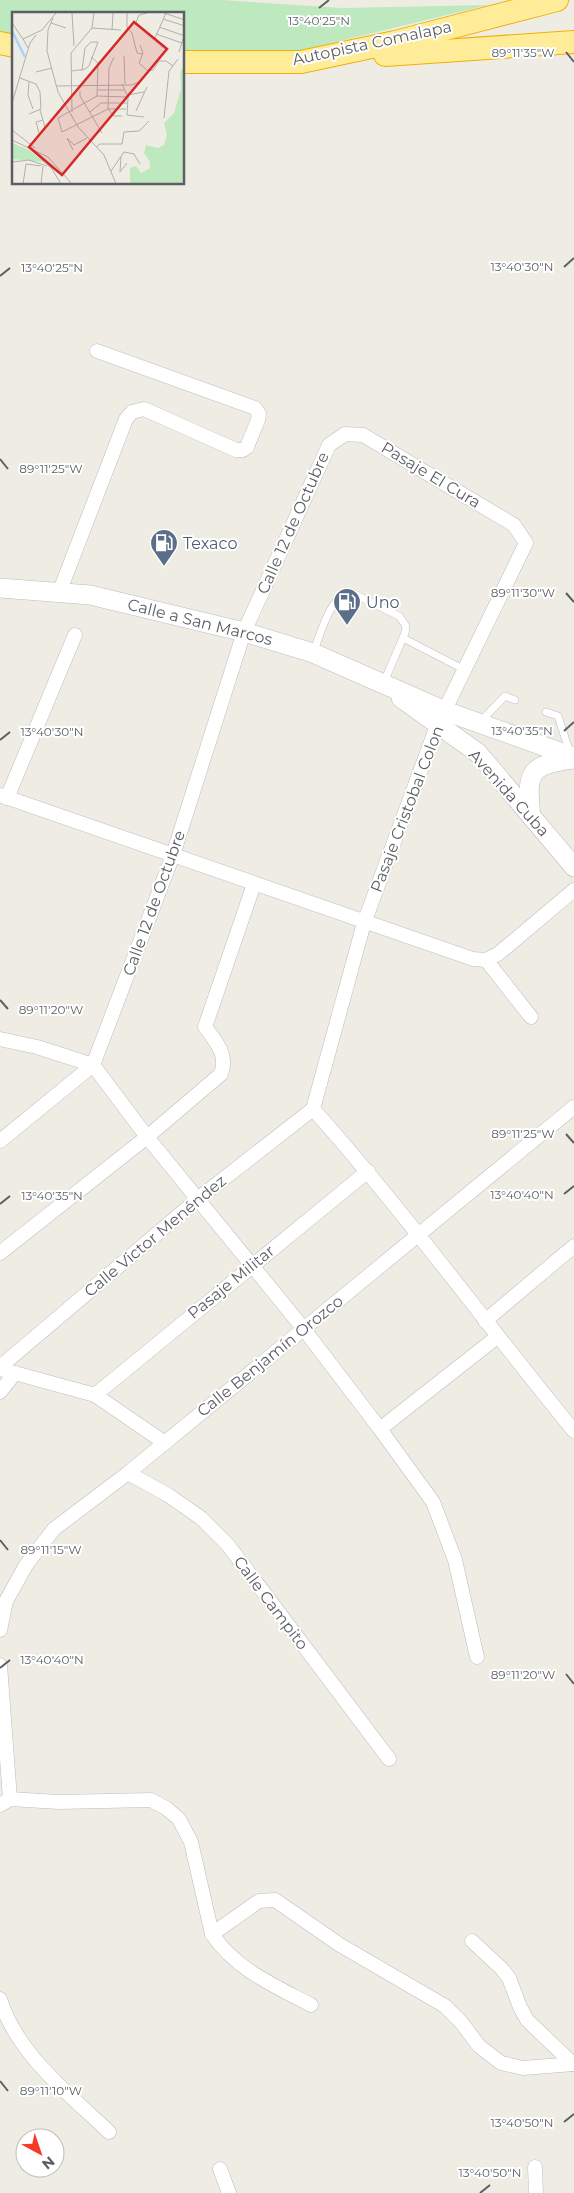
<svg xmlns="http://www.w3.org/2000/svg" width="574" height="2193" font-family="Montserrat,sans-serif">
	<rect width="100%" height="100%" fill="#efede3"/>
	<!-- green -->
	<polygon fill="#bee9bf" points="0,0 222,0 342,8 488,5 303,50 190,56 184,55 184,14 14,14 14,35 0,31"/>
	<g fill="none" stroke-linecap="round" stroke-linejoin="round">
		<defs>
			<g id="service">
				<polyline points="403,638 465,670"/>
				<path d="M313,653c7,-17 17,-58 37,-61l49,24 7,10 -1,7 -21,49"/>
				<polyline points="546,712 558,716 570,753"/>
				<polyline points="481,721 505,696 515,700"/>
			</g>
			<g id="minor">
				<polyline points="59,593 126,419 132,412 144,409 236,450 243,450 247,447 258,420 259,414 255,408 97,351"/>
				<polyline points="0,795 473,959 486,960 498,954 574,890"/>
				<polyline points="7,798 75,635"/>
				<polyline points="486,960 531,1017"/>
				<polyline points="0,1039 37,1047 93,1065"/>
				<polyline points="93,1065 147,1137 303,1328 380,1429 433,1502 455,1560 477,1657"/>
				<path d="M313,1109c92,103 173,215 261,322"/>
				<polyline points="0,1141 93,1065 173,855 244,632 329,445 345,434 363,435 514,525 526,543 437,726 364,923 313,1109"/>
				<path d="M0,1253l147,-116 74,-63c7,-19 -4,-31 -16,-47l49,-143"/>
				<polyline points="485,1321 574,1246"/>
				<polyline points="0,1367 199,1198 313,1109"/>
				<polyline points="0,1369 95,1395 165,1443"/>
				<polyline points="0,1392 15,1373"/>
				<polyline points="95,1395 368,1171"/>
				<polyline points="380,1429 497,1337"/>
				<polyline points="128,1473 168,1495 201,1518 228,1545 389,1759"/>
				<polyline points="0,1630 6,1601 26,1565 54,1529 128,1473 574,1107"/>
				<polyline points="0,1665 10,1799"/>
				<path d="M0,1805l10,-6 49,3 92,-2 15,8 13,11 12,23 21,92c23,35 63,52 99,71"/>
				<polyline points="212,1934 259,1901 275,1900 340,1945 445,2006 461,2022 479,2046 501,2063 523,2068 574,2064"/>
				<polyline points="472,1941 502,1969 509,1978 520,2007 527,2020 573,2064"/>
				<path d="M0,1999c17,55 68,94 109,133"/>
				<polyline points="535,2167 536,2193"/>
				<polyline points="220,2169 229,2193"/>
			</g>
			<g id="secondary">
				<polyline points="0,588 90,595 244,632 313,653 445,711 574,757"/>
				<polyline points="401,698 478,753 574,867"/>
				<path d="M531,816c-5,-45 -2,-51 43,-57"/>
			</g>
			<g id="trunk">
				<polyline points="0,43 14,46"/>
				<polyline points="385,55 574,42"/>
				<polyline points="184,62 301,62 395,42 557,0"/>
			</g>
		</defs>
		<!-- service casing -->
		<use href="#service" stroke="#bbbdc3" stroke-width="8"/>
		<!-- minor casing -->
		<use href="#minor" stroke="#bbbdc3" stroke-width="15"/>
		<!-- secondary casing -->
		<use href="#secondary" stroke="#b9bcc3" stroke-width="20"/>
		<!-- trunk casing -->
		<use href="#trunk" stroke="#f2af00" stroke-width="24"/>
		<!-- service -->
		<use href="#service" stroke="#fff" stroke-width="7"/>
		<!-- minor -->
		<use href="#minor" stroke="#fff" stroke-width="14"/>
		<!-- secondary -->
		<use href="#secondary" stroke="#fff" stroke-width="19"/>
		<!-- trunk -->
		<use href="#trunk" stroke="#ffec99" stroke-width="22"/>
	</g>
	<!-- ticks -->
	<path fill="none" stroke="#5b5f65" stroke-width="2" d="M319,8l10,-8M566,52l8,10M564,267l10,-9M0,276l10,-8M0,459l8,10M566,593l8,9M564,731l10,-9M0,740l10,-8M0,1000l8,9M566,1134l8,9M564,1194l10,-8M0,1204l10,-8M0,1540l8,10M0,1668l10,-8M566,1674l8,10M0,2081l8,10M564,2122l10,-8M480,2193l10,-8"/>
	<!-- icons -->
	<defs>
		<symbol id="fuel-pin" viewBox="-11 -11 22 30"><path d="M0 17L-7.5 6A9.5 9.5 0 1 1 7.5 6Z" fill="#5c6f8a" stroke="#fff"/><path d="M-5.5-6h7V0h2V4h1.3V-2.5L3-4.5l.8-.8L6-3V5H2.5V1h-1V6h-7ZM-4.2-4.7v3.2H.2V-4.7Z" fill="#fff"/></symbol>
	</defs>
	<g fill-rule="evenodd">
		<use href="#fuel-pin" x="148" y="527" width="32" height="43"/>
		<use href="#fuel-pin" x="331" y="586" width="32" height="43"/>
	</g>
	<g text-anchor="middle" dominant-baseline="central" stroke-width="4" stroke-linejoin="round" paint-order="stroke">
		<!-- street labels -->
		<g font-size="16" fill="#5b5f65" stroke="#fff">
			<text transform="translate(372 43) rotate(-12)">Autopista Comalapa</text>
			<text transform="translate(431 475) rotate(31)">Pasaje El Cura</text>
			<text transform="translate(293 523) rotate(-66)">Calle 12 de Octubre</text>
			<text transform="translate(200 622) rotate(14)">Calle a San Marcos</text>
			<text transform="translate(509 793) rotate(48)">Avenida Cuba</text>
			<text transform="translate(407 809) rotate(-69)">Pasaje Cristobal Colon</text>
			<text transform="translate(154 903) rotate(-70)">Calle 12 de Octubre</text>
			<text transform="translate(155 1236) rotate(-40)">Calle Victor Menéndez</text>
			<text transform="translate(231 1282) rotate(-39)">Pasaje Militar</text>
			<text transform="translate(270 1356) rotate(-39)">Calle Benjamín Orozco</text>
			<text transform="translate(271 1603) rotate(53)">Calle Campito</text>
		</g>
		<!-- service labels -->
		<g font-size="16" fill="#4e5e75" stroke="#fff" text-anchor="start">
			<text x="183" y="543">Texaco</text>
			<text x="366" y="602">Uno</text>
		</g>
	</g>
	<!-- overview -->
	<g transform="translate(12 12)">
		<rect width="172" height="172" fill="#efede3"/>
		<path d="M172,54v118h-54v-16l6,-2 5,7 9,-5v-6l-6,-9 2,-8 12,3 6,-3 3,-10 -3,-12 10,-10 7,-24 -1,-17zM0,131l17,7 15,12 -32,-3z" fill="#bee9bf"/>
		<path fill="none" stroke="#a3d4ff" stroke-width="2.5" d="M0,19l13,26"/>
		<path fill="none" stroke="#b0b0ad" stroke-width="1" d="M60,1l2,33M115,1v14l5,6 5,20 5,1M152,1l21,7M41,6l-5,12 -1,21 11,41 20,35 26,28 12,29M151,7l22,7M0,11l11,16M39,11l15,5M123,13l4,-10 8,-2M147,15l26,9M80,16l29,2M100,18l1,-17M144,22l26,9M142,28l12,-27M128,33l3,8 -4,10 9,8 5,-1 6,-9h7l7,5M16,36l-5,-9 19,-9 14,-17M167,40l5,-16M112,44l1,28M79,45l7,6 -1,33M59,59l8,-1h3l3,-1 4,-3 9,-24h-7l-6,6 -3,22M24,60l16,-4M8,66l16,6 4,8 1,17 -12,5M17,70l-1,13 5,14M110,72l6,13 -1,18 17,2M44,74l76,-1 9,-4 7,-10M86,78h26M68,79v5l22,37M115,83l17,-3M85,84l-39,22 4,14 46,-23h18M85,84l31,1M0,91l18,-60 6,-8M96,97l1,-41 5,-11M96,97l6,7h8M28,98l5,17M124,99l11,-24M60,100l-1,-59 21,-25 2,-15M78,100l11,-9h26M152,106l5,-47 9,-12M0,118l23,18M27,121l-3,-11 7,-2M0,128l36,17 24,27M84,135l4,-3h22l2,-12 15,-1 10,-10M61,138l-6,-12 7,7 13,-7M23,141l17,16 9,15M109,145l-1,15 7,-9M0,150l17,-2 18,6M99,159l13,-19 10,2 6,10M11,172l3,-20 15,2M29,172l2,-18"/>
		<path fill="#d62828" fill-opacity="0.15" stroke="#d62828" stroke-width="2.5" d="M122,10l33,27 -105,126 -33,-28z"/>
		<rect width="172" height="172" fill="none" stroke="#5b5f65" stroke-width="2.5"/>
	</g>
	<g font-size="12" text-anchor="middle" fill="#5b5f65" stroke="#fff" stroke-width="4" stroke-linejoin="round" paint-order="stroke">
		<text x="319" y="25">13°40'25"N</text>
		<text x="523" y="57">89°11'35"W</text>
		<text x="522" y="271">13°40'30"N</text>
		<text x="52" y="272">13°40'25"N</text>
		<text x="51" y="473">89°11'25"W</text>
		<text x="523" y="597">89°11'30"W</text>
		<text x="522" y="735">13°40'35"N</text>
		<text x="52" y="736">13°40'30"N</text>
		<text x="51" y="1014">89°11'20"W</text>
		<text x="523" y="1138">89°11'25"W</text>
		<text x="522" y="1199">13°40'40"N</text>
		<text x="52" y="1200">13°40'35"N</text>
		<text x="51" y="1554">89°11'15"W</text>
		<text x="52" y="1664">13°40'40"N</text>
		<text x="523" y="1679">89°11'20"W</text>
		<text x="51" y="2095">89°11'10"W</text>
		<text x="522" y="2127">13°40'50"N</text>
		<text x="490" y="2177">13°40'50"N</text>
	</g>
	<!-- north arrow -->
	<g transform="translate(40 2153) rotate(140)"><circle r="24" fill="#ffffff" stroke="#bdbfc1"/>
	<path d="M0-4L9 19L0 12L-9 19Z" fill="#f63a23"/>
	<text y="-8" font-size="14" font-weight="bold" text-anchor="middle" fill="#5b5f65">N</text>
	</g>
</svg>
